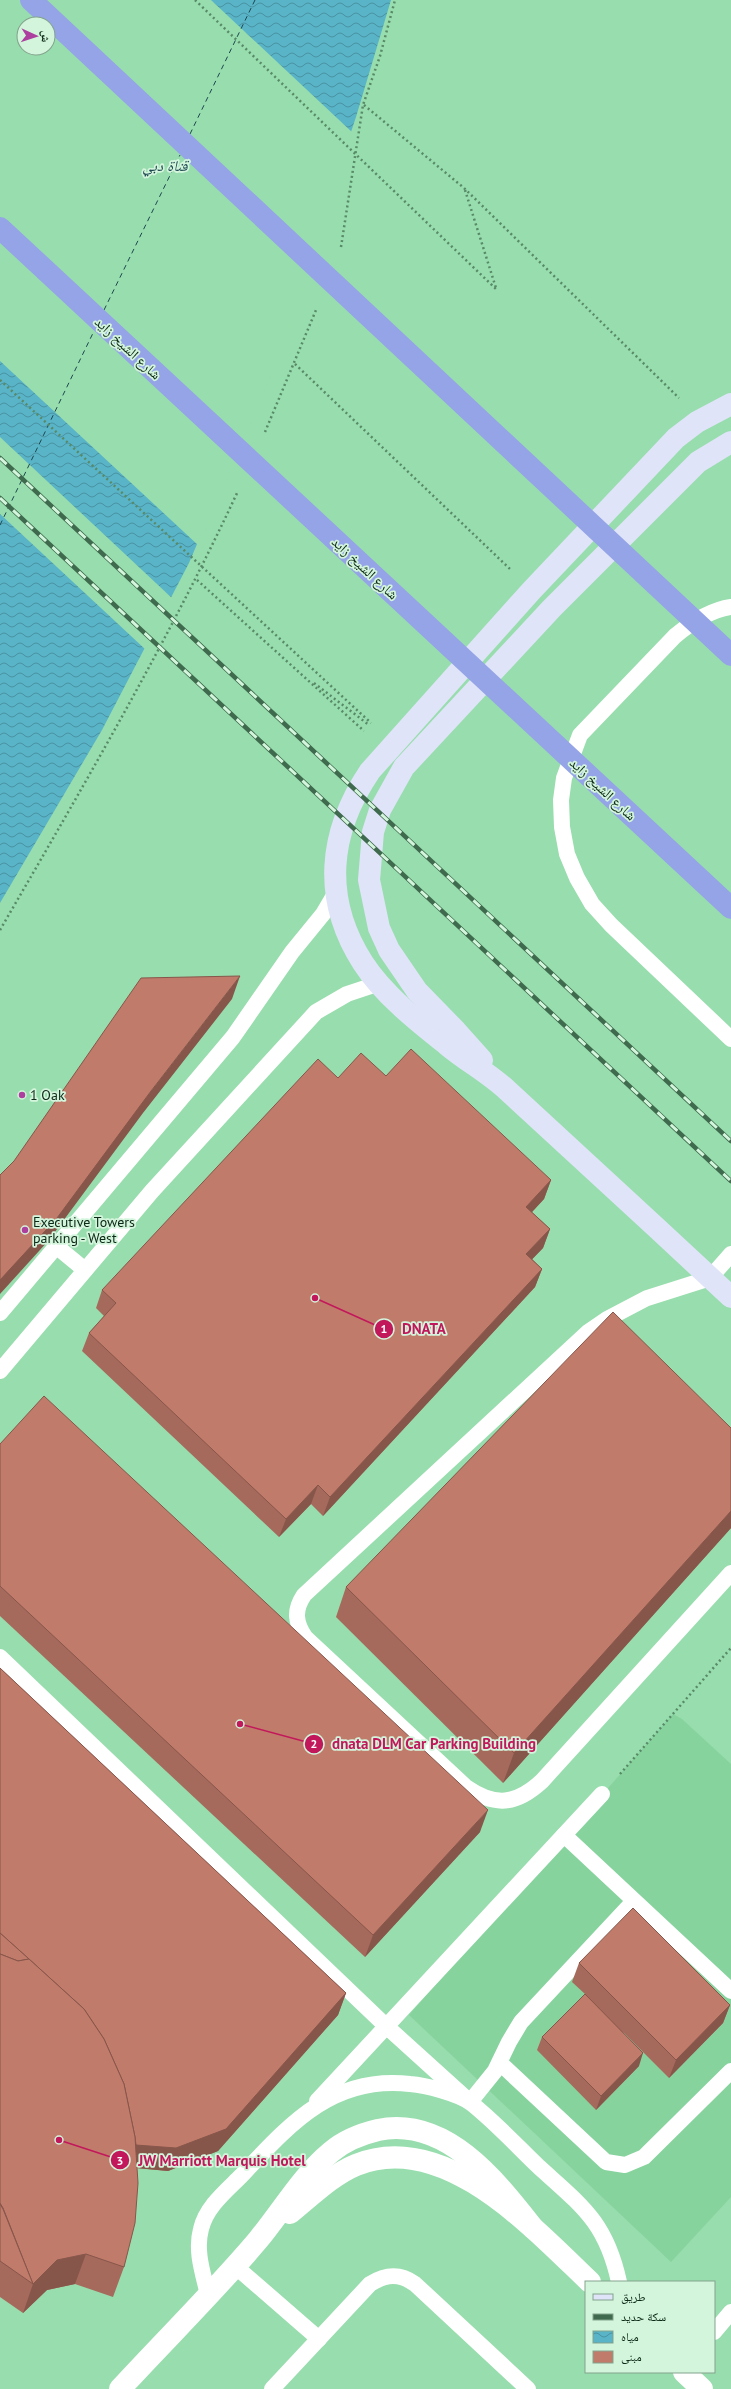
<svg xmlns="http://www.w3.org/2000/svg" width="731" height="2389" font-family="'PT Sans','Noto Naskh Arabic',sans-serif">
	<defs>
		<pattern id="water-waves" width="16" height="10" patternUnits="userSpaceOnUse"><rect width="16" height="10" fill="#59b4c8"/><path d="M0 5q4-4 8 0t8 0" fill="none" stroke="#4892a1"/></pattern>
	</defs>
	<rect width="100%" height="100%" fill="#98ddad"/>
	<!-- built -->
	<polygon fill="#87d39e" points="673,1714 682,1719 731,1764 731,2197 671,2262 409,2015"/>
	<!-- water -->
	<path fill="url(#water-waves)" fill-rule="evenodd" d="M0,0h391l-35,117 -81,243 -86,203 -87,167 -102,173zM24,24h24v24h-24z"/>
	<!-- pier -->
	<g fill="#98ddad" fill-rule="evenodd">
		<path d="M0,0h211l142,133 -76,228 -78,185 -199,-185zM24,24h24v24h-24z"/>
		<polygon points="0,437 173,599 146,650 0,514"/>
	</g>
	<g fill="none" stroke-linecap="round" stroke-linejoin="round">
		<!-- ferry -->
		<g stroke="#1d4750" stroke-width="1" stroke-dasharray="5 4" stroke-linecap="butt">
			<polyline points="190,134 255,0"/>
			<polyline points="104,310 180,155"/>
			<polyline points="0,525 94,331"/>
		</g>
		<!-- path -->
		<g stroke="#588a68" stroke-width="2.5" stroke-dasharray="2 3" stroke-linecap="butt">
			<polyline points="195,0 496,289"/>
			<polyline points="364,105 464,188 679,398"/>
			<polyline points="465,190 496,288"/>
			<polyline points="341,247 363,105 380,56 395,0"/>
			<polyline points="295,364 510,569"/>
			<polyline points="0,380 371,723"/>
			<polyline points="265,432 316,310"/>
			<polyline points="197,580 364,731"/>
			<polyline points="314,683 369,725"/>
			<path d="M0,930c84,-145 167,-287 238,-439"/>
			<polyline points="620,1774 731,1648"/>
		</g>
		<!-- lane -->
		<g stroke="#fff" stroke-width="16">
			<path d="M731,607c-21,3 -39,15 -56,29l-95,99 -16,43 -3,22 1,27 5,27 10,24 15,26 19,21 120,114"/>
			<polyline points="56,1246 85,1270"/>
			<path d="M731,1254l-21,24 -63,20 -40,21 -19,13 -284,263c-10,15 -9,27 1,42l161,150c29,20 50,18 76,-6l189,-208"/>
			<polyline points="0,1313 233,1037 292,952 323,914 336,892"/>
			<polyline points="0,1371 152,1191 316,1012 347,994 380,983"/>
			<polyline points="0,1657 386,2026 470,2102 495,2071 509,2042 521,2022 634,1901"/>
			<polyline points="564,1835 731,1991"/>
			<polyline points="500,2063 606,2162 625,2165 644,2157 731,2071"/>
			<polyline points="317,2101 602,1794"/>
			<polyline points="235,2266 319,2339"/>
			<path d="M208,2295c-5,-22 -13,-44 -7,-66 5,-22 25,-38 40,-53 48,-51 91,-101 169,-92 16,1 49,10 61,19 24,19 46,43 68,64 43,39 67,55 80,115"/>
			<polyline points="714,2332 731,2312"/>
			<path d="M272,2389l98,-105c16,-10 30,-11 45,0l113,105"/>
		</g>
		<!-- street -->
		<g stroke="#fff" stroke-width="22">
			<path d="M290,2213c21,-17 42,-38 66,-48 88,-36 177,63 234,117"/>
			<polyline points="684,2372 702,2389"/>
			<path d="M120,2389c46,-50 94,-97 138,-149 24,-29 44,-64 73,-88 14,-12 30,-18 47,-22 68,-14 118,51 155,98"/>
		</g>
		<!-- secondary -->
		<g stroke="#dfe4f8" stroke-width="22">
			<path d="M731,404l-34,18 -21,16 -144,152 -162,181c-42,62 -48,128 -7,192 20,31 54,58 83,81 20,17 43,29 62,47 74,68 149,137 223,206"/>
			<polyline points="482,1060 456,1031 417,991 389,950 379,928 369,880 373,832 380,810 404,767 552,608 698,462 731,442"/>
		</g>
		<!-- highway -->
		<g stroke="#94a4e7" stroke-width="22">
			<polyline points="31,0 731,655"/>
			<polyline points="0,228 731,908"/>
		</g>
		<defs>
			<g id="rail">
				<polyline points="0,458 731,1141"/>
				<polyline points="0,498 731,1181"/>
			</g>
		</defs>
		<!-- rail casing -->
		<use href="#rail" stroke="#3f6a4d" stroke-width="4.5"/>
		<!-- rail -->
		<use href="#rail" stroke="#d3f5dc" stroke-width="3" stroke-dasharray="9" stroke-linecap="butt"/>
	</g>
	<!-- wall -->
	<g fill="#a66a5c">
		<polygon points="386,1076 551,1180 544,1199 532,1212 550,1229 543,1248 532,1259 542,1269 535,1287 323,1516 311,1504 279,1537 82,1351 89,1333 104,1316 96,1308 102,1290 338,1078"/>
		<polygon points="731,1428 731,1528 503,1783 336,1617 346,1587"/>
		<polygon points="0,1444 480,1832 365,1957 0,1616"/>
		<polygon points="0,1668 346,1993 338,2015 218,2151 168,2171 137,2168 124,2267 113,2297 75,2284 47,2290 23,2313 0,2297"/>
		<polygon points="579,1963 730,2005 723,2023 669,2078 623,2032 639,2066 596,2110 537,2050 542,2037 585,1994 572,1982"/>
	</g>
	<!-- shaded-wall -->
	<g fill="#87564b">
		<polygon points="240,976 232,999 143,1113 49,1240 0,1294 0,1280 151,1091"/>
		<polygon points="551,1180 544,1199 519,1226 526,1207"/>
		<polygon points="550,1229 543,1248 519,1273 526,1254"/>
		<polygon points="542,1269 535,1287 323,1516 330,1497"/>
		<polygon points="318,1485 311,1504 279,1537 286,1519"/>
		<polygon points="731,1511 731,1528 503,1783 514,1753"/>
		<polygon points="488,1810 480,1832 365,1957 373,1935"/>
		<polygon points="346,1993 338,2015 218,2151 168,2171 125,2167 133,2144"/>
		<polygon points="730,2005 723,2023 669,2078 676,2060"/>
		<polygon points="643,2053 639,2066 596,2110 601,2096"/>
		<polygon points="86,2254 75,2284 47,2290 23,2313 33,2284 57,2260"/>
	</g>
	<!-- building -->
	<g fill="#c17b6b" stroke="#87564b">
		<polygon points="240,976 151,1091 57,1218 0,1280 0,1175 14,1161 141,978"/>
		<polygon points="411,1049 551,1180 526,1207 550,1229 526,1254 542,1269 330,1497 318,1485 286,1519 89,1333 116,1303 102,1290 318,1059 338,1078 361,1053 386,1076"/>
		<polygon points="613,1312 731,1428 731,1511 514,1753 346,1587"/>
		<polygon points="44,1396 488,1810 373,1935 0,1586 0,1444"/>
		<polygon points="0,1668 346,1993 226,2129 176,2148 136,2145 135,2137 124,2084 104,2039 84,2009 29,1959 0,1933"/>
		<polygon points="633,1908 730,2005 676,2060 579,1963"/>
		<polygon points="0,1933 29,1959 18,1961 0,1954"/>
		<polygon points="0,1954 18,1961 29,1959 84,2009 104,2039 124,2084 135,2137 138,2183 135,2223 124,2267 86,2254 57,2260 33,2284 3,2208 0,2203"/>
		<polygon points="585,1994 643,2053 601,2096 542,2037"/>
		<polygon points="0,2204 3,2209 33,2284 0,2261"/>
	</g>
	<!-- markers -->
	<g fill="#ad409f" stroke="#d3f5dc" stroke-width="1.5">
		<circle cx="22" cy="1095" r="4"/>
		<circle cx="25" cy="1230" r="4"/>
	</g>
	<g text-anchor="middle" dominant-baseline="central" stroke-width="3.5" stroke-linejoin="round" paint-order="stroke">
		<!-- street labels -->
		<g font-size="14" fill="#0c2816" stroke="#d3f5dc">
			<text transform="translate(128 348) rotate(43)">شارع الشيخ زايد</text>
			<text transform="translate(365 568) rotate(43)">شارع الشيخ زايد</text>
			<text transform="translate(603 789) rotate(43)">شارع الشيخ زايد</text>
		</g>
		<!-- poi labels -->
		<g font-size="14" fill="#0c2816" stroke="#d3f5dc" text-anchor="start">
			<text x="30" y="1095">1 Oak</text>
			<text x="33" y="1222">Executive Towers<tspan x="33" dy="16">parking - West</tspan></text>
		</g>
		<!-- water labels -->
		<g font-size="15" font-style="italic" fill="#1d4750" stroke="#d3f5dc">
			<text x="165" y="165">قناة دبي</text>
		</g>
	</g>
	<!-- callouts -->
	<path fill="none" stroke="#c2185b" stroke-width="1.5" d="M315 1298L384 1329M240 1724L314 1744M59 2140L120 2160"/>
	<g fill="#c2185b" stroke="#d3f5dc" stroke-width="1.5">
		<circle cx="315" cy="1298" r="4"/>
		<circle cx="240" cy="1724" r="4"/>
		<circle cx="59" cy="2140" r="4"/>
		<circle cx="384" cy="1329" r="10"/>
		<circle cx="314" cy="1744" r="10"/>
		<circle cx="120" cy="2160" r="10"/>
	</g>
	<g font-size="12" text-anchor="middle" font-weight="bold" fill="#fff">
		<text x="384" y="1333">1</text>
		<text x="314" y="1748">2</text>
		<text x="120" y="2165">3</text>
	</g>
	<g font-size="15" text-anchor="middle" font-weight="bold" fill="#c2185b" stroke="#d3f5dc" stroke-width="3.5" stroke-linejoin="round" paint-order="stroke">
		<text x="424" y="1334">DNATA</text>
		<text x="434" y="1749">dnata DLM Car Parking Building</text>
		<text x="222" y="2166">JW Marriott Marquis Hotel</text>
	</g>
	<!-- legend -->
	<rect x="585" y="2281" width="130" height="92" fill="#d3f5dc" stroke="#83a38d"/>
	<rect x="593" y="2294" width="20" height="6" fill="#dfe4f8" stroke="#83a38d"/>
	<text x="621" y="2301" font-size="12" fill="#0c2816">طريق</text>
	<rect x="593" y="2314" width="20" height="6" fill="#3f6a4d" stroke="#83a38d"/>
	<text x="621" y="2321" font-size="12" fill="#0c2816">سكة حديد</text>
	<rect x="593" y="2331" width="20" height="12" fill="url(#water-waves)" stroke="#83a38d"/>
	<text x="621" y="2341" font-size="12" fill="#0c2816">مياه</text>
	<rect x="593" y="2351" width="20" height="12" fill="#c17b6b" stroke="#83a38d"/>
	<text x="621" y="2361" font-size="12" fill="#0c2816">مبنى</text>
	<!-- north arrow -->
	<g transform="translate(36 36) rotate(93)"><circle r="19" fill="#d3f5dc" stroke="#83a38d"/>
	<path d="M0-3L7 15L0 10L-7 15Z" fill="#ad409f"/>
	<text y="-6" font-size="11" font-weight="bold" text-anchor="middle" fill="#0c2816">ش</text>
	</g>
</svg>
